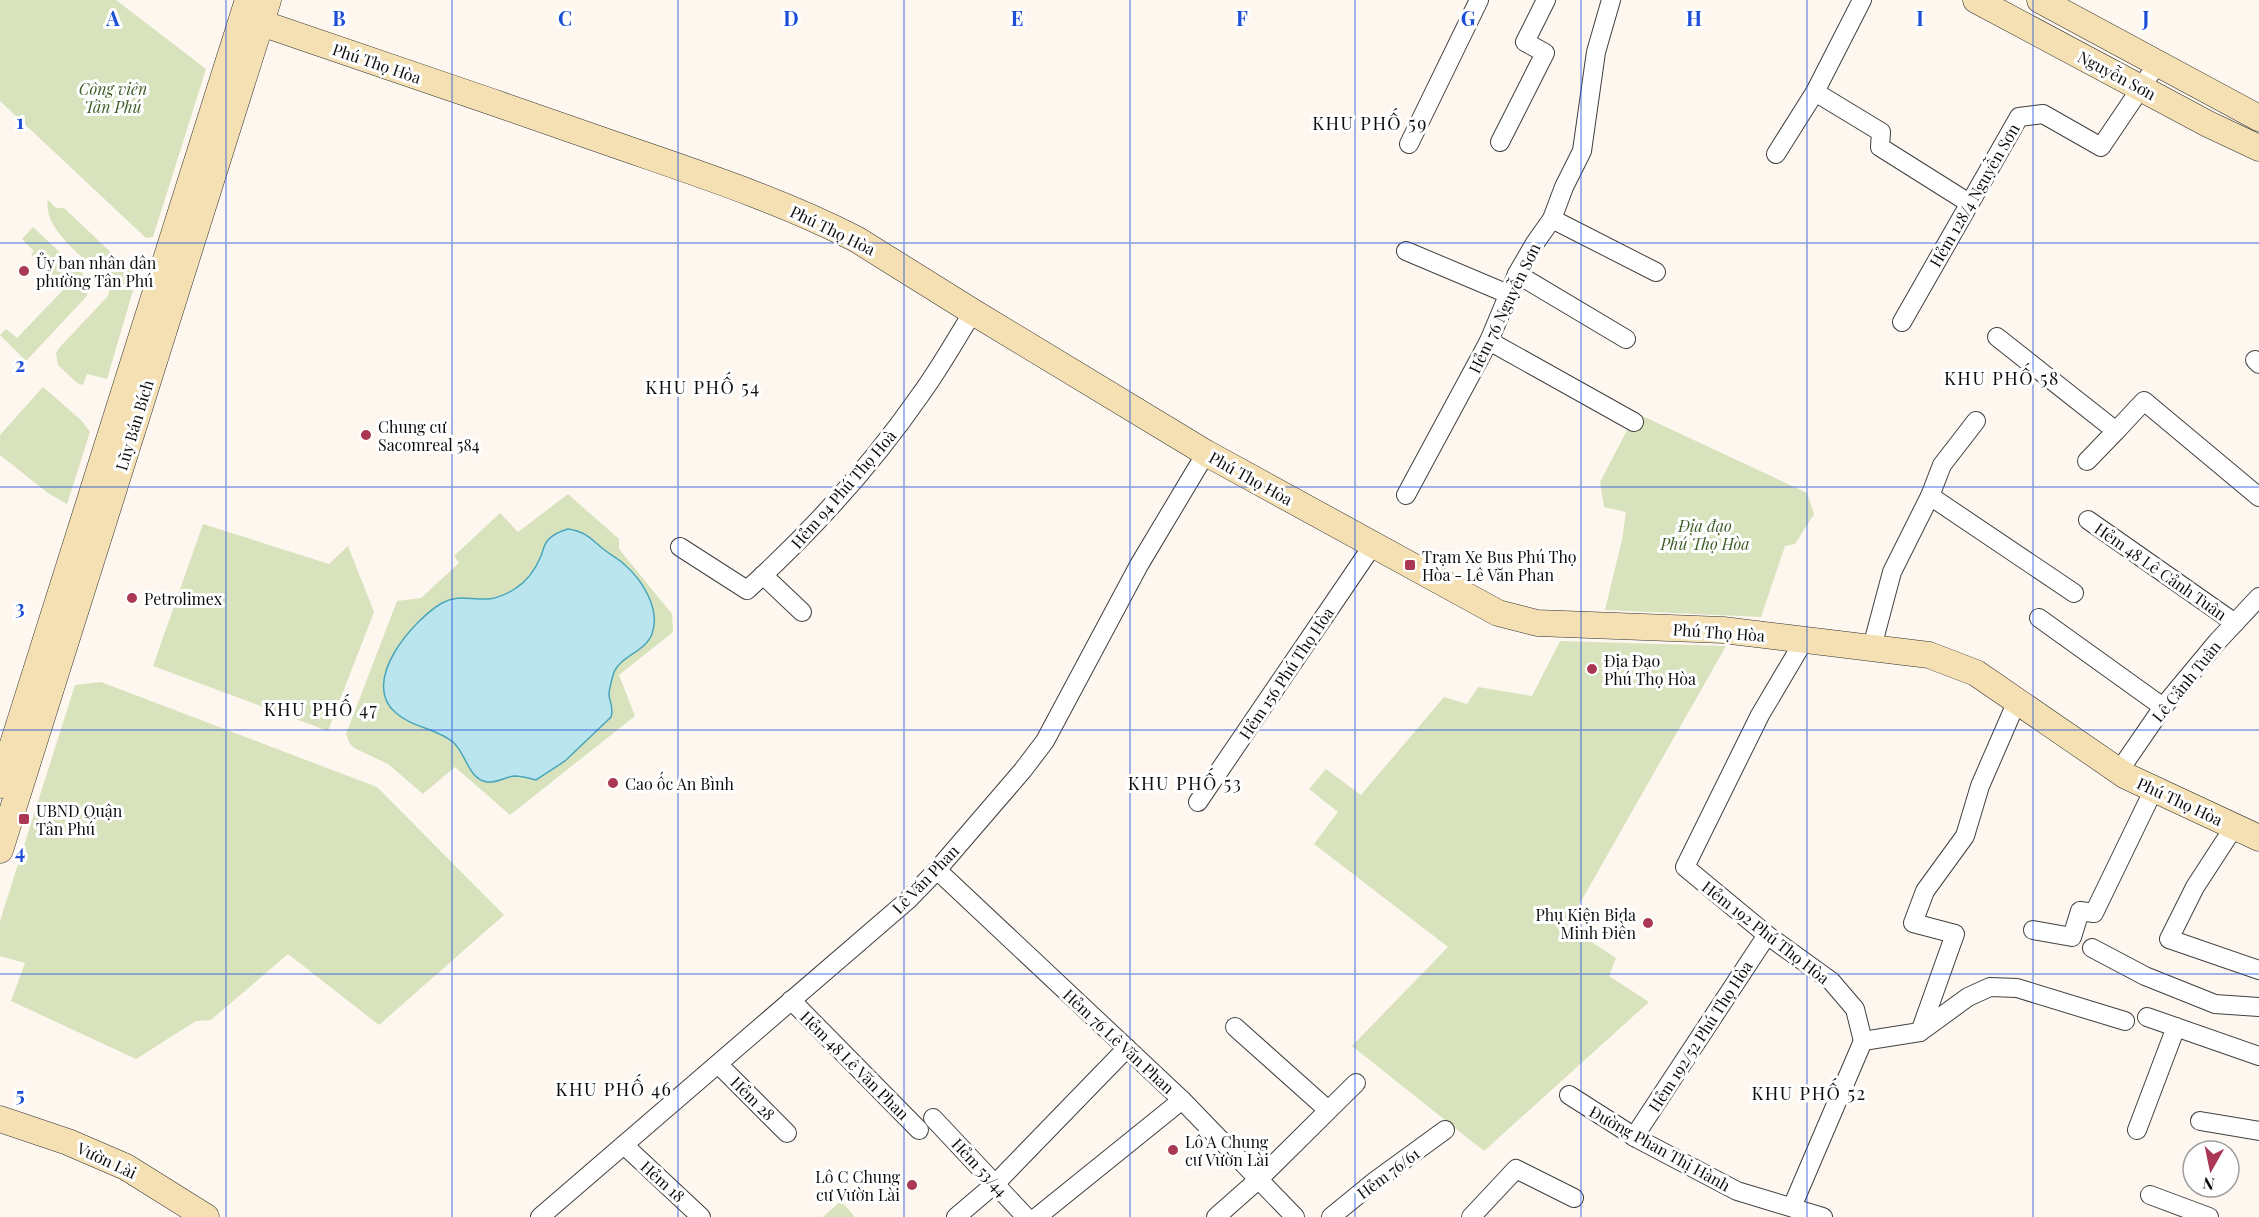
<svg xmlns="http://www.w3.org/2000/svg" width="2259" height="1217" font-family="'Playfair Display',serif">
	<rect width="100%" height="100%" fill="#fdf7ef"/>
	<!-- green -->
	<g fill="#d8e3bd">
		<polygon points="0,0 116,0 206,69 153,237 146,238 0,101"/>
		<path d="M48,200l8,8h8l73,69 -30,102 -20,-5 -4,11 -6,-2 -19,-18 -2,-12 3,-5 49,-52 2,-8 -4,-9c-19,-19 -64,-50 -58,-79z"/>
		<polygon points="33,227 87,278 90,288 86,297 26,361 0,335 6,329 17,338 66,287 31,254 34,251 22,239"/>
		<polygon points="43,387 81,420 90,432 67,504 48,493 0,455 0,435"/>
		<polygon points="1636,413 1807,493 1814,514 1795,544 1785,546 1761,617 1605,610 1622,540 1626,512 1604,507 1600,482"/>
		<polygon points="568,494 619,539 619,549 672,614 673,632 619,675 635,716 510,815 455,767 423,794 388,764 354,748 350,744 346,734 397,601 421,598 459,563 454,556 500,513 518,532"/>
		<polygon points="203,524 329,564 348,546 374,612 328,731 153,666"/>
		<polygon points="1560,641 1726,646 1567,926 1616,958 1609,976 1649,1002 1484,1151 1352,1046 1448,947 1314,844 1338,812 1309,789 1326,769 1361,795 1444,697 1467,704 1478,687 1532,696"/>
		<polygon points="101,682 377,787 504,915 379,1025 288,954 211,1020 196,1021 136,1059 11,1001 25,963 0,956 0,921 75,685"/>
		<polygon points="841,1201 855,1217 823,1217"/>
	</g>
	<!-- water -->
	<path fill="#bae5ee" stroke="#4aa5bb" stroke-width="1.5" d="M568,529c20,3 23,11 38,22 6,5 13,8 19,14 17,15 36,44 27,69 -6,17 -31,22 -38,38 -2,7 -5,16 -5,23 1,8 5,14 2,22l-46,44 -29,19c-7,-2 -15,-4 -22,-4 -9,1 -17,7 -27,6 -19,-3 -21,-29 -34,-40 -17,-14 -40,-14 -57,-29 -37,-31 17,-93 46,-110 16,-9 28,-3 45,-4 9,0 22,-6 29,-11 11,-7 20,-20 25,-32 2,-5 3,-12 7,-16 5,-6 13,-9 20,-11z"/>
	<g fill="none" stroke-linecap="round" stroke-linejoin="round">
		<defs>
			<g id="street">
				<polyline points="1815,92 1881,132 1880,147 1969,203"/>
				<polyline points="1500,142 1545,53 1525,42 1546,0"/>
				<polyline points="1409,144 1479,0"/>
				<polyline points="1776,154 1815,92 1862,0"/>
				<polyline points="1552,219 1656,272"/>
				<polyline points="1406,251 1508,294"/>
				<polyline points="1517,274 1626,339"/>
				<polyline points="1902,322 2019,117 2043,114 2101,147 2157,64"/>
				<polyline points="1997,337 2116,431 2144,401 2259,497"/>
				<polyline points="1489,341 1634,422"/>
				<polyline points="2255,360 2259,364"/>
				<polyline points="2087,461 2116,431"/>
				<polyline points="1406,495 1489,341 1517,274 1535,243 1552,219 1564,187 1582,151 1596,52 1611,0"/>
				<polyline points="1930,496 2074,593"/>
				<polyline points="2088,520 2235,623"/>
				<path d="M680,547l67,43c65,-59 124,-124 174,-196 19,-26 35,-55 52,-82"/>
				<polyline points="763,575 802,612"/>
				<polyline points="2039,618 2163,707"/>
				<polyline points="1805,639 1760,715 1685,867 1767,935 1831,981 1855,1009 1863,1041 1920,1032 1968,997 1990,987 2017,988 2125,1021"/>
				<polyline points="1872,647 1892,572 1930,496 1942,465 1976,421"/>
				<polyline points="2119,771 2163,707 2217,642 2259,597"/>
				<polyline points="1198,802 1373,545"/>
				<polyline points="2234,827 2195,887 2169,939 2259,970"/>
				<polyline points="937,870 1182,1100 1295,1217"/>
				<polyline points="2033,930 2072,937 2080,911 2094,913 2154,789"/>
				<polyline points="2092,948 2145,976 2215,1004 2259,1007"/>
				<polyline points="791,1000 919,1130"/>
				<polyline points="2147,1017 2259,1056"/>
				<polyline points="1235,1027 1328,1110"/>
				<polyline points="1920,1032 1955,934 1913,923 1925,891 1965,836 1980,786 2017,701"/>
				<polyline points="718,1064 787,1133"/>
				<polyline points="1569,1095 1638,1139 1737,1191 1823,1217"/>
				<polyline points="933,1118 1026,1217"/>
				<polyline points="2200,1121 2259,1131"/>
				<polyline points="2137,1130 2176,1027"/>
				<polyline points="1634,1137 1767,935"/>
				<polyline points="624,1145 701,1217"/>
				<polyline points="2150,1195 2209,1217"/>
				<polyline points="1792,1207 1863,1041"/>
				<polyline points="540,1217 908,900 937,870 1023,770 1045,741 1139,565 1206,453"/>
				<polyline points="956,1217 996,1183 1127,1048"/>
				<polyline points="1037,1217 1182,1100"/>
				<polyline points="1216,1217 1259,1179 1356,1083"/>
				<polyline points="1331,1217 1375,1181 1445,1130"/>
				<polyline points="1471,1217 1516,1169 1574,1198"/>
			</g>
			<g id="secondary">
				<polyline points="1976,0 2208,124 2259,148"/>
				<polyline points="2040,0 2259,118"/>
				<path d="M261,23c117,40 233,79 349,120 83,29 168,56 246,96l117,73 233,141 292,160 39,10 186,7 206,25 47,18 150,103 133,62"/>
				<polyline points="0,785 248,0"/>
				<polyline points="0,850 268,0"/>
				<polyline points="0,1119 68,1142 126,1167 206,1217"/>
			</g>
		</defs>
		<!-- street casing -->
		<use href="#street" stroke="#404040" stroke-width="20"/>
		<!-- secondary casing -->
		<use href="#secondary" stroke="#2f2f2f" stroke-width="27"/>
		<!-- street -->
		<use href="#street" stroke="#fff" stroke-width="18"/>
		<!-- secondary -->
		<use href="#secondary" stroke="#f4e0b2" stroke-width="26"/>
	</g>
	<!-- grid -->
	<path fill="none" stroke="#1d4ed8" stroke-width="1.5" stroke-opacity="0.55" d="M226,0v1217M452,0v1217M678,0v1217M904,0v1217M1130,0v1217M1355,0v1217M1581,0v1217M1807,0v1217M2033,0v1217M0,243h2259M0,487h2259M0,730h2259M0,974h2259"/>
	<!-- markers -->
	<g fill="#aa3754" stroke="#fff" stroke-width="2">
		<circle cx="24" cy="271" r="6"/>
		<circle cx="366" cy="435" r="6"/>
		<rect x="1404" y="559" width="12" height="12" rx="3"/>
		<circle cx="132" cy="598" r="6"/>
		<circle cx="1592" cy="669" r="6"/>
		<circle cx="613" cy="783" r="6"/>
		<rect x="18" y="813" width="12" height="12" rx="3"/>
		<circle cx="1648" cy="923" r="6"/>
		<circle cx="1173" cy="1150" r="6"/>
		<circle cx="912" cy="1185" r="6"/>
	</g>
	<g text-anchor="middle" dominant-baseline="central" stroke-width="6" stroke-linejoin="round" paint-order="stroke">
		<!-- street labels -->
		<g font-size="16" fill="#0d0d0d" stroke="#fff">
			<text transform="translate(377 63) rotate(19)">Phú Thọ Hòa</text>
			<text transform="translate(2117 75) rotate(28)">Nguyễn Sơn</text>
			<text transform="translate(1974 195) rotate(-60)">Hẻm 128/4 Nguyễn Sơn</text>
			<text transform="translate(833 230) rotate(26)">Phú Thọ Hòa</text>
			<text transform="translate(1504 308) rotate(-64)">Hẻm 76 Nguyễn Sơn</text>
			<text transform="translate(134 425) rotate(-73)">Lũy Bán Bích</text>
			<text transform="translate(1251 478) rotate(29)">Phú Thọ Hòa</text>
			<text transform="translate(843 489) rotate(-49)">Hẻm 94 Phú Thọ Hoà</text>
			<text transform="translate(2161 571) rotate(35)">Hẻm 48 Lê Cảnh Tuân</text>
			<text transform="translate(1719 632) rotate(4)">Phú Thọ Hòa</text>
			<text transform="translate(1286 673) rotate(-56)">Hẻm 156 Phú Thọ Hòa</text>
			<text transform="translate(2186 681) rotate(-51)">Lê Cảnh Tuân</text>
			<text transform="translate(2180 801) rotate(25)">Phú Thọ Hòa</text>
			<text transform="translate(925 879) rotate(-46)">Lê Văn Phan</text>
			<text transform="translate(1766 932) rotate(38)">Hẻm 192 Phú Thọ Hòa</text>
			<text transform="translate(1700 1036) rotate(-57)">Hẻm 192/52 Phú Thọ Hòa</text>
			<text transform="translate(1119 1041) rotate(43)">Hẻm 76 Lê Văn Phan</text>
			<text transform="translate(855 1065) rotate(45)">Hẻm 48 Lê Văn Phan</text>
			<text transform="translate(753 1098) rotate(45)">Hẻm 28</text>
			<text transform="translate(1660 1148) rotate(29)">Đường Phan Thị Hành</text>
			<text transform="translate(107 1160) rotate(25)">Vườn Lài</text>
			<text transform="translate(980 1167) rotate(47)">Hẻm 53/44</text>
			<text transform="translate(1388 1173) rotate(-37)">Hẻm 76/61</text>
			<text transform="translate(663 1181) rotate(42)">Hẻm 18</text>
		</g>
		<!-- park labels -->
		<g font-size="16" font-style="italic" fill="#3c5c26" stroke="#fff">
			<text x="113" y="88">Công viên<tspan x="113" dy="18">Tân Phú</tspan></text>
			<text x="1705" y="525">Địa đạo<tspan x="1705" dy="18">Phú Thọ Hòa</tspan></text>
		</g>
		<!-- poi labels -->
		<g font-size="16" fill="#0d0d0d" stroke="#fff" text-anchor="start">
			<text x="36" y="262">Ủy ban nhân dân<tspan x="36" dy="18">phường Tân Phú</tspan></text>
			<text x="378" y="426">Chung cư<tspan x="378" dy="18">Sacomreal 584</tspan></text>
			<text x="1422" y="556">Trạm Xe Bus Phú Thọ<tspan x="1422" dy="18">Hòa - Lê Văn Phan</tspan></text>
			<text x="144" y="598">Petrolimex</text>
			<text x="1604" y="660">Địa Đạo<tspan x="1604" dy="18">Phú Thọ Hòa</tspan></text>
			<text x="625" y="783">Cao ốc An Bình</text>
			<text x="36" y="810">UBND Quận<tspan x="36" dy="18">Tân Phú</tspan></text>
			<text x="1636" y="914" text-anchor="end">Phụ Kiện Bida<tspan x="1636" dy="18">Minh Điền</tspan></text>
			<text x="1185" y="1141">Lô A Chung<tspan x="1185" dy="18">cư Vườn Lài</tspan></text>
			<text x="900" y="1176" text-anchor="end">Lô C Chung<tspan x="900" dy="18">cư Vườn Lài</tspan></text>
		</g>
		<!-- neighbourhood labels -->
		<g font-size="18" letter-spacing="1.5" fill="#0d0d0d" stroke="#fff">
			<text x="1370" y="123">KHU PHỐ 59</text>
			<text x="2002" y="378">KHU PHỐ 58</text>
			<text x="703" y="387">KHU PHỐ 54</text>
			<text x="321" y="709">KHU PHỐ 47</text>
			<text x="1185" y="783">KHU PHỐ 53</text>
			<text x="614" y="1089">KHU PHỐ 46</text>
			<text x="1809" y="1093">KHU PHỐ 52</text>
		</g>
	</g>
	<g font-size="20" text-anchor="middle" font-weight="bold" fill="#1d4ed8" stroke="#fff" stroke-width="6" stroke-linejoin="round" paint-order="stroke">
		<text x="113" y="26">A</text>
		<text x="339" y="26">B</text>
		<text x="565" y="26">C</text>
		<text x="791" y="26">D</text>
		<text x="1017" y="26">E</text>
		<text x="1242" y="26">F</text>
		<text x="1468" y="26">G</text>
		<text x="1694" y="26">H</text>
		<text x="1920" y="26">I</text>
		<text x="2146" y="26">J</text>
		<text x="20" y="129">1</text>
		<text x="20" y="372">2</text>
		<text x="20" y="615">3</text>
		<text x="20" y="859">4</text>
		<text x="20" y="1102">5</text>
	</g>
	<!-- north arrow -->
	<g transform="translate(2211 1169) rotate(189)"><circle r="28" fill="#ffffff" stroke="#9e9e9e" stroke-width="1.5"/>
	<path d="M0-4.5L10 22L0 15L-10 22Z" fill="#aa3754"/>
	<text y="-9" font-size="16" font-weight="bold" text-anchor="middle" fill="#0d0d0d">N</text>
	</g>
</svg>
